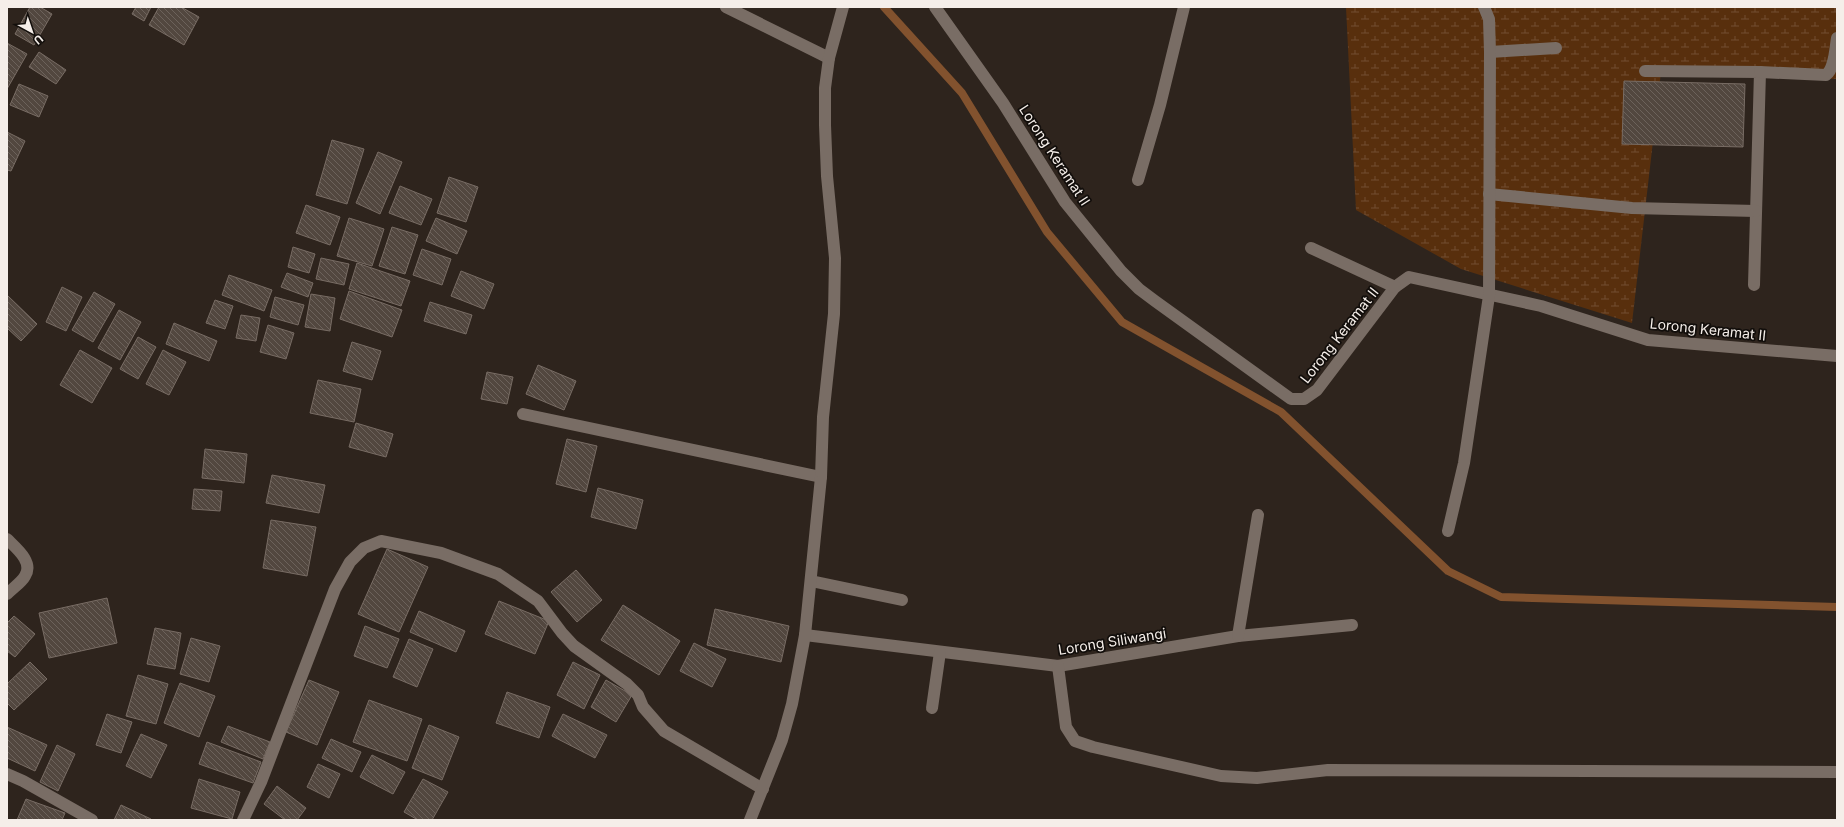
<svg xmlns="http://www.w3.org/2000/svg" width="1844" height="827" font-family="Inter,sans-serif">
	<defs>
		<pattern id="wetland-marsh" width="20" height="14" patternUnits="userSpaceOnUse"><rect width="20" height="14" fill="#582f0d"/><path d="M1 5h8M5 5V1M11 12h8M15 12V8" fill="none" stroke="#714d30"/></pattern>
		<pattern id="building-back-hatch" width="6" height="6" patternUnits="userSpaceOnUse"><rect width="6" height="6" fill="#52473f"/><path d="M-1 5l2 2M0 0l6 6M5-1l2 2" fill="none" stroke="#6c625b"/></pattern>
	</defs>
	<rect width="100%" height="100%" fill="#2e241d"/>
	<!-- wetland -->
	<polygon fill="url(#wetland-marsh)" points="1346,7 1837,7 1837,79 1661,72 1632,323 1461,269 1356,210"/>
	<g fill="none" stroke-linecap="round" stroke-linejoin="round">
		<!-- stream -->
		<polyline stroke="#82522e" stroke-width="8" points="884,7 962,93 1047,232 1122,322 1281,412 1448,571 1501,597 1837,607"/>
	</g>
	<!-- building -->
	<g fill="url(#building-back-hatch)" stroke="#786c64">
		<polygon points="30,7 40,7 52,14 34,45 15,34"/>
		<polygon points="136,7 151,7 144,21 132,14"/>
		<polygon points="159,7 181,7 199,17 184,45 149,25"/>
		<polygon points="7,43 27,54 7,89"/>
		<polygon points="39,52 66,70 56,84 29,67"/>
		<polygon points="1624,81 1745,84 1743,147 1622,144"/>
		<polygon points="19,84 48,96 39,117 10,105"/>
		<polygon points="7,132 25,141 11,171 7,170"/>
		<polygon points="332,140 364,149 347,204 316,195"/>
		<polygon points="378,152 402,162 380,214 356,203"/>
		<polygon points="449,177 478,187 466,222 437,213"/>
		<polygon points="400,186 432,199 421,225 389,213"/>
		<polygon points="306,205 340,217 330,245 296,233"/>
		<polygon points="349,218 384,229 372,266 337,256"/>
		<polygon points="436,218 467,231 457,254 426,241"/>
		<polygon points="392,227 418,235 405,274 379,266"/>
		<polygon points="293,247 315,254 309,273 288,267"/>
		<polygon points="422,249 451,259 442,285 413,275"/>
		<polygon points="321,258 349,264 344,285 316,279"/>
		<polygon points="357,263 410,281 401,306 349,289"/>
		<polygon points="461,271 494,284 484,309 451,296"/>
		<polygon points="287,273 313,283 308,297 281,287"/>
		<polygon points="229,275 272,290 264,311 222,295"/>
		<polygon points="62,287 82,297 66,331 46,322"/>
		<polygon points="349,291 402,310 392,337 340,319"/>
		<polygon points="94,292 115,304 93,342 72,330"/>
		<polygon points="311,294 335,298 330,331 305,327"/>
		<polygon points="7,295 37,324 21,341 7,328"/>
		<polygon points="275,297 304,305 298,325 270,317"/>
		<polygon points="215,300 233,306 225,329 206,323"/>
		<polygon points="430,302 472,315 466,334 424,321"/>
		<polygon points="119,310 141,322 120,360 98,348"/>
		<polygon points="241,315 260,318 256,341 236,338"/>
		<polygon points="174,323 217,341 209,361 166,344"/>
		<polygon points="268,325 294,333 286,359 260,352"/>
		<polygon points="138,337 156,347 138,379 120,369"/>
		<polygon points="352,342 381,351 372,380 343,371"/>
		<polygon points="80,350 112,368 92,403 60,385"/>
		<polygon points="163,350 186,362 169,395 146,384"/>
		<polygon points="538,365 576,381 564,410 526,394"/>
		<polygon points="487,372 513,377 507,404 481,399"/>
		<polygon points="318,380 361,389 354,422 310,413"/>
		<polygon points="356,423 393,434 386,457 349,447"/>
		<polygon points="567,439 597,446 586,492 556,484"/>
		<polygon points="205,449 247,454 244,483 202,478"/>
		<polygon points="272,475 325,485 319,513 266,503"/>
		<polygon points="598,488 643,500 636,529 591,517"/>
		<polygon points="194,489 222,491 220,511 192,509"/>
		<polygon points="271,520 316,527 307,576 263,568"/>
		<polygon points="387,549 428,567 399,632 358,614"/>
		<polygon points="576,570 602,600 577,622 551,592"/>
		<polygon points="107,598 117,643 49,658 39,613"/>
		<polygon points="499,601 549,621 535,654 485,634"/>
		<polygon points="623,605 680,641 659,675 601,640"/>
		<polygon points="715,609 789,626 781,662 707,645"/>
		<polygon points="419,611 465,631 456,652 410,632"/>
		<polygon points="14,616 35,634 15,657 7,651 7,623"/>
		<polygon points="365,626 399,639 387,668 354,656"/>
		<polygon points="155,628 181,633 175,669 147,664"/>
		<polygon points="191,638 220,646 209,682 180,674"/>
		<polygon points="409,639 433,649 417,687 393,677"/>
		<polygon points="694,643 726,659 712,687 680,671"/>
		<polygon points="30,662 47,679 14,710 7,703 7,684"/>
		<polygon points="573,662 600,675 584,709 557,695"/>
		<polygon points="138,675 168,684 156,724 126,716"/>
		<polygon points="309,680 339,692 317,745 286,732"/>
		<polygon points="606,680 632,695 616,722 591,707"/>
		<polygon points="180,683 215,696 199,737 164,723"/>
		<polygon points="507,692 550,707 539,738 496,723"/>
		<polygon points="369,700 422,719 407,761 353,742"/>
		<polygon points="107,714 132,722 121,753 96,745"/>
		<polygon points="563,714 607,735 595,758 552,736"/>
		<polygon points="429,725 459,737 442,780 412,768"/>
		<polygon points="228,726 270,742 263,759 221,742"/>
		<polygon points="7,727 47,745 35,771 7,758"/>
		<polygon points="141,734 167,745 151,778 126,766"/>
		<polygon points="331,739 361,752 352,772 322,758"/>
		<polygon points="207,742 261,762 253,783 199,764"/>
		<polygon points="57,745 75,754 58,791 40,782"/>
		<polygon points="372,755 405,772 393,794 360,777"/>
		<polygon points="318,764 340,774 329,798 307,787"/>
		<polygon points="199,779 240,792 232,819 191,808"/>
		<polygon points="423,779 448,792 432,820 418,820 404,812"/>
		<polygon points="277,786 306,808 297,820 285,820 264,804"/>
		<polygon points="26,799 65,813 62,820 17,820"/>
		<polygon points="121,805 151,819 151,820 114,820"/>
	</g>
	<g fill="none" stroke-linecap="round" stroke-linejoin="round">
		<!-- minor -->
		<g stroke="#796d65" stroke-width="12">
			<polyline points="726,7 829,58"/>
			<polyline points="935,7 1003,103 1065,202 1121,271 1139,289 1155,301 1291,399 1304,399 1317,390 1395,287 1409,277 1541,306 1648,340 1837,356"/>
			<polyline points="1490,52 1556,48"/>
			<polyline points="1645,71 1760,72 1754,285"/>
			<path d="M1760,72l66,3c9,-7 9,-26 11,-37"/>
			<polyline points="1138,180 1160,105 1184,7"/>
			<polyline points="1489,194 1632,208 1756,211"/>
			<polyline points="1311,248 1395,287"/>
			<polyline points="523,414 821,477"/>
			<polyline points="1448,531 1464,463 1489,296 1490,52 1489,19 1484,7"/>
			<path d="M7,539c9,9 27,23 18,37 -3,6 -12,12 -18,18"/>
			<polyline points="811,581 902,600"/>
			<polyline points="805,635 1058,666 1238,636 1352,625"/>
			<polyline points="1238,636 1258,515"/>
			<polyline points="1058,666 1066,727 1075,741 1093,747 1221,776 1257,778 1328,770 1837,772"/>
			<polyline points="932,708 940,652"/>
			<polyline points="7,774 23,781 92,820"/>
			<polyline points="243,820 261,782 335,589 350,562 364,548 381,541 441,553 498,574 538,601 562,633 574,646 627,684 638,695 643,707 664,731 763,789"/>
			<polyline points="750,820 782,740 792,704 805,635 821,477 823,417 834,314 835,258 827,176 825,125 825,88 829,58 843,7"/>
		</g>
	</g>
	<g text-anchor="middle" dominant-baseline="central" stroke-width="3.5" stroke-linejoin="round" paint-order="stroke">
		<!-- street labels -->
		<g font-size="14" fill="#f5eee9" stroke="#120e0b">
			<text transform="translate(1055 155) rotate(57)">Lorong Keramat II</text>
			<text transform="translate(1708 329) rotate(6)">Lorong Keramat II</text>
			<text transform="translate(1339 335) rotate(-52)">Lorong Keramat II</text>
			<text transform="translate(1112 641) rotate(-9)">Lorong Siliwangi</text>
		</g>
	</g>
	<!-- border -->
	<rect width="1844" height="827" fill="none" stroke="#f5eee9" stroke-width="16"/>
	<!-- north arrow -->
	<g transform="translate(32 32) rotate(140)" stroke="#120e0b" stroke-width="3" paint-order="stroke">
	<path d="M0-3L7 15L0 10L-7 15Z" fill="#f5eee9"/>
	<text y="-6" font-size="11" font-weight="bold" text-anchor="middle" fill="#f5eee9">U</text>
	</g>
</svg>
